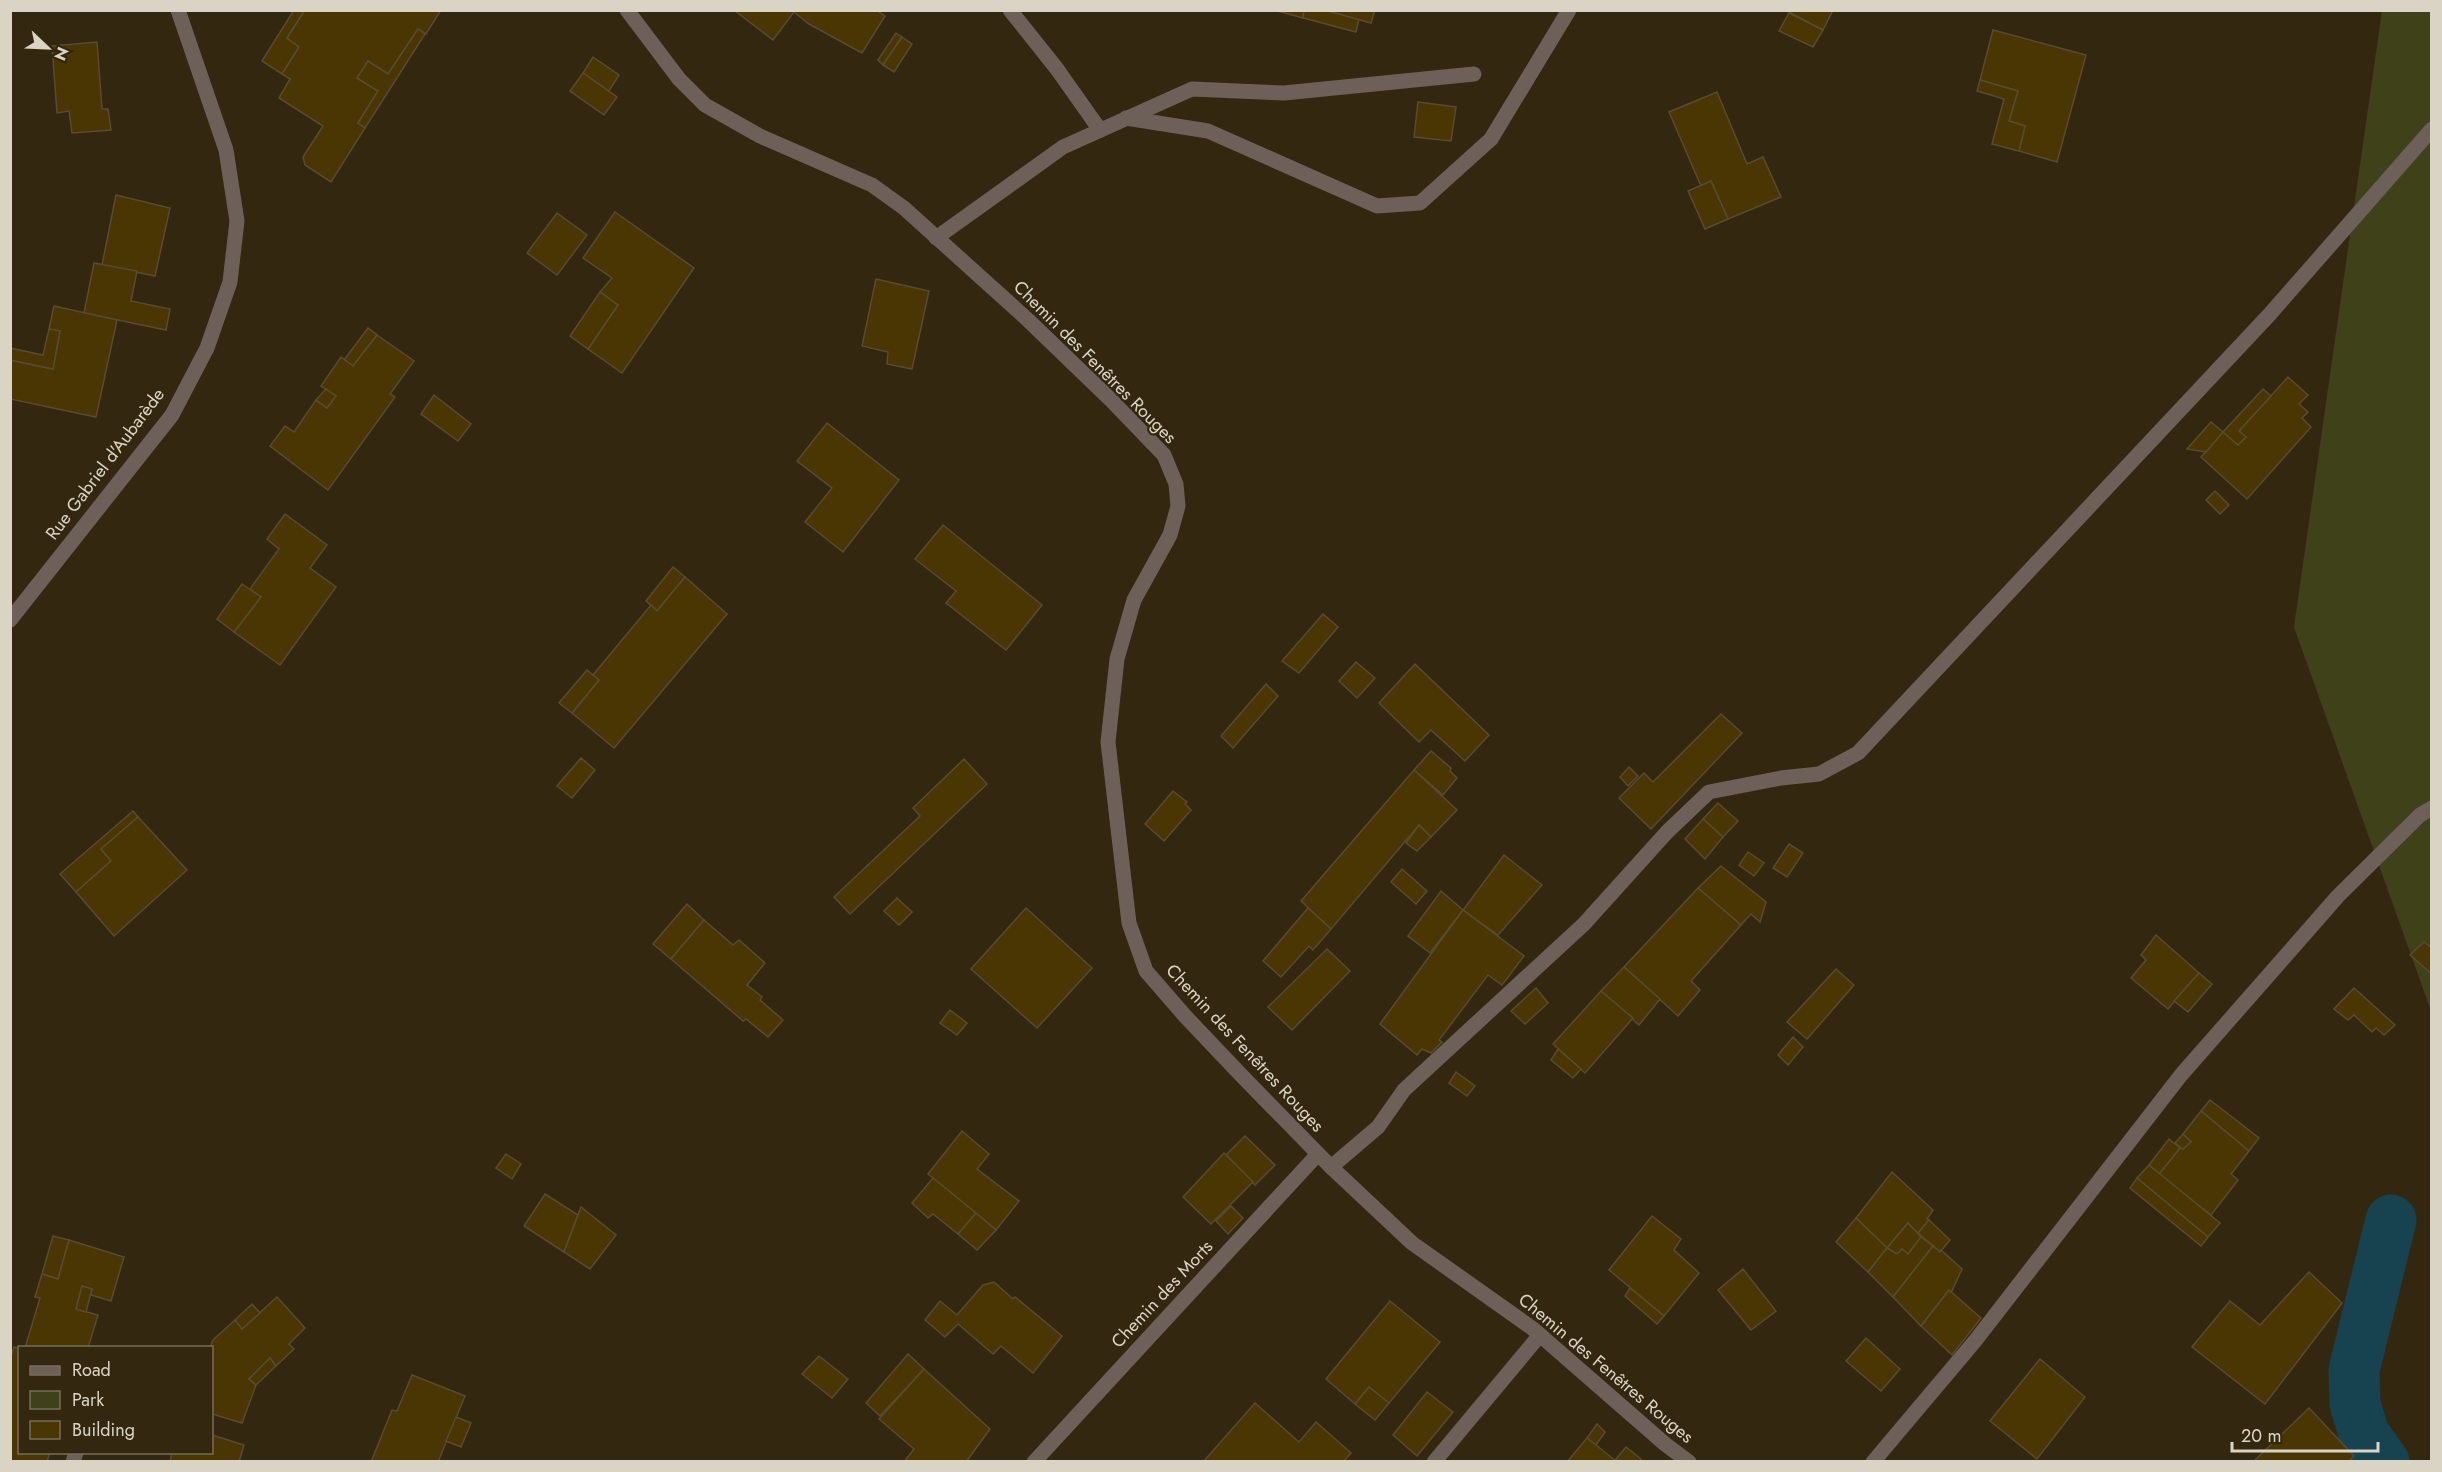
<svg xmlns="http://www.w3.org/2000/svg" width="2442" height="1472" font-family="Jost,sans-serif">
	<rect width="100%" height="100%" fill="#33280f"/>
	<!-- green -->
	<polygon fill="#3f4219" points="2382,11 2431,11 2431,1011 2294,627"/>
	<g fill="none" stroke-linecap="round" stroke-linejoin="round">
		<!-- canal -->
		<polyline stroke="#174250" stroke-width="51" points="2384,1462 2364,1434 2355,1404 2354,1370 2391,1220"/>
	</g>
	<!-- building -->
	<g fill="#4a3602" stroke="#574b32" stroke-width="1.5">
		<polygon points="294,10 305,10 287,38 299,47 282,74 262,61"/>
		<polygon points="305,10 441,10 426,34 418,29 388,74 368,61 357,78 378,91 358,123 365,128 331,182 305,165 303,157 323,126 279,98 290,79 282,74 299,47 287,38"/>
		<polygon points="734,10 876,10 885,16 862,53 809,24 794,12 773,40"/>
		<polygon points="1274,10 1304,10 1303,18"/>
		<polygon points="1304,10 1325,10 1359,19 1356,32 1303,18"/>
		<polygon points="1325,10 1375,10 1371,23"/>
		<polygon points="1785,10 1833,10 1823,30"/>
		<polygon points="1789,13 1823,30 1813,47 1779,31"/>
		<polygon points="418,29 425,34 365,128 358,123 378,91 357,78 368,61 388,74"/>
		<polygon points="1993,30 2086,55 2057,162 2019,151 2025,126 2009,121 2018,91 1980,80"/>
		<polygon points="896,33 902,37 883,65 878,60"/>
		<polygon points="902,37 912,44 894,72 883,65"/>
		<polygon points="97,42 102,109 108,109 111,130 72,133 69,111 57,113 52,46"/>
		<polygon points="593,57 619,75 609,91 583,73"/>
		<polygon points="583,73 617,97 604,115 570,91"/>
		<polygon points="1980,80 2018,91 2009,121 2025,126 2019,151 1992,144 2004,99 1977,91"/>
		<polygon points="1717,92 1747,164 1763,157 1781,197 1728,219 1711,181 1701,186 1669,112"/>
		<polygon points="1418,102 1456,107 1451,141 1414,137"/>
		<polygon points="1711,181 1728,219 1705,229 1688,191"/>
		<polygon points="116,195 170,208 155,276 102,265"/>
		<polygon points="615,212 694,268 622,373 588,349 618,305 600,292 612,278 583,258"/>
		<polygon points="557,213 587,235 557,275 527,253"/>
		<polygon points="94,263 137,271 131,301 170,309 166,330 84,313"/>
		<polygon points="876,279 929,291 912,369 887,364 888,352 862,346"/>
		<polygon points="600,292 618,305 588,349 570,336"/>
		<polygon points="54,306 117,320 96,417 10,399 10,360 53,369 60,331 49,329"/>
		<polygon points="368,328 377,335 353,366 344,360"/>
		<polygon points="49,329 60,331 53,369 10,360 10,348 43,355"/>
		<polygon points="377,335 414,361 390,394 395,397 328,490 270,446 285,426 294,432 316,400 327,408 336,396 321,386 341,357 353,366"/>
		<polygon points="2288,377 2308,395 2299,404 2308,412 2302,418 2311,427 2247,499 2201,457 2223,432 2238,445 2246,437 2239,431"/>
		<polygon points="326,389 336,396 327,408 316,400"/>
		<polygon points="2263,389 2271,396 2239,431 2246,437 2238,445 2223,432"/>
		<polygon points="434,395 471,424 458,441 421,414"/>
		<polygon points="2211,422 2223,432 2206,452 2187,449"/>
		<polygon points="827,423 899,480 843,552 805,522 832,488 797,461"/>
		<polygon points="2215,491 2229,505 2220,514 2206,500"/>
		<polygon points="285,514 327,545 310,568 336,587 280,665 234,632 261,597 250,589 279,549 267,539"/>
		<polygon points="943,525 1042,605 1006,650 946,603 956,591 915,559"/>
		<polygon points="673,567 685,577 657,611 646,601"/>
		<polygon points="685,577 727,614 614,748 572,713 599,680 593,675 651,605 657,611"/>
		<polygon points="242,584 261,597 234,632 217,619"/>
		<polygon points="1323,614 1338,627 1299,673 1282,661"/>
		<polygon points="1356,662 1375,678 1357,698 1339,681"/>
		<polygon points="1415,664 1489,735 1465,761 1431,730 1419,742 1379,703"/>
		<polygon points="587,670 599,680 572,713 559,703"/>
		<polygon points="1266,684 1278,696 1233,748 1221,736"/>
		<polygon points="1721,714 1742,733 1651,829 1619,798 1644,773 1653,782"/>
		<polygon points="1431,751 1451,768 1450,771 1457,778 1443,795 1414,770"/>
		<polygon points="581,758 595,770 572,798 557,786"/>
		<polygon points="964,759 987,784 850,914 834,897 920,816 913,808"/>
		<polygon points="1629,767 1638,776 1628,786 1620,777"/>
		<polygon points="1414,770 1457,810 1431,837 1419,825 1331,929 1301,901"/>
		<polygon points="1173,791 1187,802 1185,804 1191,810 1164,841 1145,824"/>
		<polygon points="1718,803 1738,821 1723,837 1703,819"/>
		<polygon points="133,811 138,817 101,849 111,861 76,892 60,874"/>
		<polygon points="138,817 187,870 114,936 76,892 111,861 101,849"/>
		<polygon points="1703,819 1723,837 1705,859 1685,839"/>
		<polygon points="1419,825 1431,837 1417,851 1406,843"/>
		<polygon points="1789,844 1803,853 1787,877 1773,868"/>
		<polygon points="1748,852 1764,863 1754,876 1739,865"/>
		<polygon points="1504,855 1542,885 1498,935 1463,910"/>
		<polygon points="1721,866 1766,902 1760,922 1751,914 1741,925 1698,888"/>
		<polygon points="1402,869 1427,891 1416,904 1391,882"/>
		<polygon points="1698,888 1741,925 1691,981 1700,990 1678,1016 1624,967"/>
		<polygon points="1441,891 1463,910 1430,953 1408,936"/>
		<polygon points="897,898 912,912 899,925 884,911"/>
		<polygon points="687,904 704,920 671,959 653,944"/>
		<polygon points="1026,908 1092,968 1037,1028 971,969"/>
		<polygon points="1308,908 1331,929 1313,950 1309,946 1281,977 1263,961"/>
		<polygon points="1463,910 1524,956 1502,985 1488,975 1439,1040 1442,1042 1431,1053 1422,1049 1417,1055 1380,1024"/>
		<polygon points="704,920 733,945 739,940 765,963 747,985 762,997 760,1000 783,1020 768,1037 746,1019 743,1021 671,959"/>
		<polygon points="2156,935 2199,973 2168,1009 2131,978 2146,960 2141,955"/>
		<polygon points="2424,942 2432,948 2432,974 2410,955"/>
		<polygon points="1327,949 1350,971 1292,1030 1268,1007"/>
		<polygon points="1624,967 1660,999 1639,1025 1601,991"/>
		<polygon points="1836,969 1854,985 1807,1039 1787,1022"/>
		<polygon points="2199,973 2212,984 2188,1012 2174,1001"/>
		<polygon points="1536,988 1548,1003 1525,1024 1511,1011"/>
		<polygon points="2354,988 2395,1025 2384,1035 2376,1028 2372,1032 2354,1015 2348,1020 2334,1009"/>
		<polygon points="1601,991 1633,1018 1585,1073 1553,1044"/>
		<polygon points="950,1010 967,1023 957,1035 940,1023"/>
		<polygon points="1793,1037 1803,1047 1788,1065 1778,1055"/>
		<polygon points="1558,1049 1581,1069 1573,1078 1551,1060"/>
		<polygon points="1456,1072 1475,1086 1467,1096 1449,1083"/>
		<polygon points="2210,1100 2259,1138 2249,1151 2201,1111"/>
		<polygon points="2201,1111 2249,1151 2231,1174 2238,1180 2211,1215 2159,1174 2180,1148 2183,1149 2191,1142 2183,1134"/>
		<polygon points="962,1131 989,1154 977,1169 1019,1201 996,1230 928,1174"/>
		<polygon points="2183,1134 2191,1142 2183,1149 2175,1143"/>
		<polygon points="1245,1136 1275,1165 1255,1185 1226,1155"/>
		<polygon points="2169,1139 2180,1148 2159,1174 2149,1165"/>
		<polygon points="1224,1153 1253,1182 1211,1224 1183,1197"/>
		<polygon points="506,1154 521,1164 512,1179 496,1168"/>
		<polygon points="2149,1165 2220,1223 2208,1237 2137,1178"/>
		<polygon points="1892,1172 1933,1210 1927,1219 1929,1220 1918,1233 1908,1223 1887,1248 1856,1218"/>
		<polygon points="933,1178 976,1213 958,1234 933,1214 928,1218 912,1203"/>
		<polygon points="2137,1178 2208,1237 2201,1246 2130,1188"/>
		<polygon points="545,1194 578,1215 564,1252 524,1226"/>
		<polygon points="1231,1206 1243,1218 1228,1234 1216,1221"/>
		<polygon points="581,1207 616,1235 590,1269 564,1252"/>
		<polygon points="976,1213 996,1230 977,1250 958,1234"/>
		<polygon points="1652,1216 1681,1239 1674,1250 1699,1273 1664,1316 1609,1270"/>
		<polygon points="1856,1218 1887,1248 1868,1272 1836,1242"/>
		<polygon points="1929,1220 1950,1240 1940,1252 1918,1233"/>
		<polygon points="1908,1223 1921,1237 1908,1254 1902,1249 1897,1254 1887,1248"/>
		<polygon points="53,1236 69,1240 58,1279 42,1274"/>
		<polygon points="1921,1237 1933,1246 1893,1297 1868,1272 1887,1248 1897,1254 1902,1249 1908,1254"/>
		<polygon points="69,1240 124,1257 111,1301 91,1295 92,1289 82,1286 76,1309 98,1315 88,1348 25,1348 40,1298 35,1297 42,1274 58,1279"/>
		<polygon points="1933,1246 1940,1252 1941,1250 1962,1269 1951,1293 1949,1290 1921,1326 1893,1297"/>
		<polygon points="1743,1269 1776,1311 1751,1330 1718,1290"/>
		<polygon points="2309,1272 2342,1303 2265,1404 2192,1347 2230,1301 2260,1325"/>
		<polygon points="994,1282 1013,1299 1015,1297 1062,1336 1033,1373 1001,1346 993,1354 958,1324 945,1337 925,1320 940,1301 957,1315 983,1285"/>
		<polygon points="82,1286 92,1289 86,1312 76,1309"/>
		<polygon points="1630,1288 1664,1316 1657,1324 1625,1296"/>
		<polygon points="1949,1290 1981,1318 1952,1355 1921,1326"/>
		<polygon points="277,1297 305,1328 289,1344 294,1349 276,1366 270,1358 249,1379 256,1385 242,1423 212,1414 210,1348 213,1340 235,1320 242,1329"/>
		<polygon points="1390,1301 1440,1342 1389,1403 1369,1387 1355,1404 1326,1379"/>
		<polygon points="252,1304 260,1313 242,1329 235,1320"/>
		<polygon points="1866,1338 1900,1369 1881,1391 1846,1361"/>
		<polygon points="14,1347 20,1349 20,1452 50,1452 47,1462 10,1462 10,1360"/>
		<polygon points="908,1354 924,1369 880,1416 866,1403"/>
		<polygon points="819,1356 848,1379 832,1398 802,1374"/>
		<polygon points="270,1358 276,1366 256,1385 249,1379"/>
		<polygon points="2040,1359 2085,1397 2037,1459 1990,1421"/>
		<polygon points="924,1369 990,1429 966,1462 904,1462 914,1449 879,1419"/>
		<polygon points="412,1375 465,1396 438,1462 371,1462 392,1410 397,1411"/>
		<polygon points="1369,1387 1389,1403 1375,1420 1355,1404"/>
		<polygon points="1427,1392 1453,1412 1417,1456 1393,1435"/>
		<polygon points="1255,1403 1299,1442 1316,1422 1351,1453 1343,1462 1203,1462"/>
		<polygon points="2309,1408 2354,1456 2348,1462 2253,1462"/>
		<polygon points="456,1417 471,1423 461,1447 446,1441"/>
		<polygon points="1597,1424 1605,1432 1596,1445 1587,1438"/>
		<polygon points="212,1435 244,1445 239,1462 170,1462 172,1452 212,1452"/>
		<polygon points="1587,1438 1596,1445 1617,1462 1567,1462"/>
		<polygon points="1626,1447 1641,1459 1640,1462 1615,1460"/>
	</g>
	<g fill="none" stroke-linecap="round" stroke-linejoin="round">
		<!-- lane -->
		<g stroke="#6c6059" stroke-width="15">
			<polyline points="1010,10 1057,69 1100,130"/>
			<polyline points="1126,118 1208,131 1377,206 1420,203 1491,139 1569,10"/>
			<polyline points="936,238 1063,147 1192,89 1284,93 1474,74"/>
			<polyline points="1331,1167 1378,1127 1404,1090 1584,924 1667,832 1709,792 1781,778 1819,774 1858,753 2270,314 2432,129"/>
			<polyline points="1034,1462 1318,1154"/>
			<polyline points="1434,1462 1540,1335"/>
			<polyline points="1873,1462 1975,1341 2181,1075 2338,896 2420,815 2432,808"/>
		</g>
		<!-- street -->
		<g stroke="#6c6059" stroke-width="15">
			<polyline points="627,10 679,79 705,105 760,136 872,185 904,208 1028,320 1111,400 1164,455 1176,484 1178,506 1170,535 1134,600 1117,659 1108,742 1129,923 1146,971 1185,1016 1242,1076 1331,1167 1412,1243 1532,1328 1665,1444 1689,1462"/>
			<polyline points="10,620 172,415 207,348 230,282 237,221 226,150 178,10"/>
			<polyline points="73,1462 76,1452"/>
		</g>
	</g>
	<g text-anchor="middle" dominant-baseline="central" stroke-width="4.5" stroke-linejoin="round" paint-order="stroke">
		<!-- street labels -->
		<g font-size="18" fill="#dad4c5" stroke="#33280f">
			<text transform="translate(1095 362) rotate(45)">Chemin des Fenêtres Rouges</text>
			<text transform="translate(105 464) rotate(-53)">Rue Gabriel d'Aubarède</text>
			<text transform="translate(1245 1048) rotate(47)">Chemin des Fenêtres Rouges</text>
			<text transform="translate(1162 1294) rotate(-47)">Chemin des Morts</text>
			<text transform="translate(1606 1368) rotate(40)">Chemin des Fenêtres Rouges</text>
		</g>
	</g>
	<!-- border -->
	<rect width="2442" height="1472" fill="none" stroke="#dad4c5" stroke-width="24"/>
	<!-- legend -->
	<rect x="18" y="1346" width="195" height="108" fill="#33280f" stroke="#766d58" stroke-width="1.5"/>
	<rect x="30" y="1366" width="30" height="9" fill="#6c6059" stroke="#766d58" stroke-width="1.5"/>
	<text x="72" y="1376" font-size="18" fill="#dad4c5">Road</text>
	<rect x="30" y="1391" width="30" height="18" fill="#3f4219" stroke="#766d58" stroke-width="1.5"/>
	<text x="72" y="1406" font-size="18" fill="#dad4c5">Park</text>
	<rect x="30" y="1421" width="30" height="18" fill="#4a3602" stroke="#766d58" stroke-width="1.5"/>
	<text x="72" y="1436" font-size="18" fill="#dad4c5">Building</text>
	<!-- north arrow -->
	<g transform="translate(48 48) rotate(113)" stroke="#33280f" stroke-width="4.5" paint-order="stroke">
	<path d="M0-4.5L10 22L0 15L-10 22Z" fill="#dad4c5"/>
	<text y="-9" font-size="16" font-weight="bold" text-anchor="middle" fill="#dad4c5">N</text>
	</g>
	<!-- scale -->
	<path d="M2232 1442v9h146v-9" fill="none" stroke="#dad4c5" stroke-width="3"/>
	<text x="2241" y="1442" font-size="18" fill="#dad4c5" stroke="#33280f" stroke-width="4.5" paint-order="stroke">20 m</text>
</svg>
